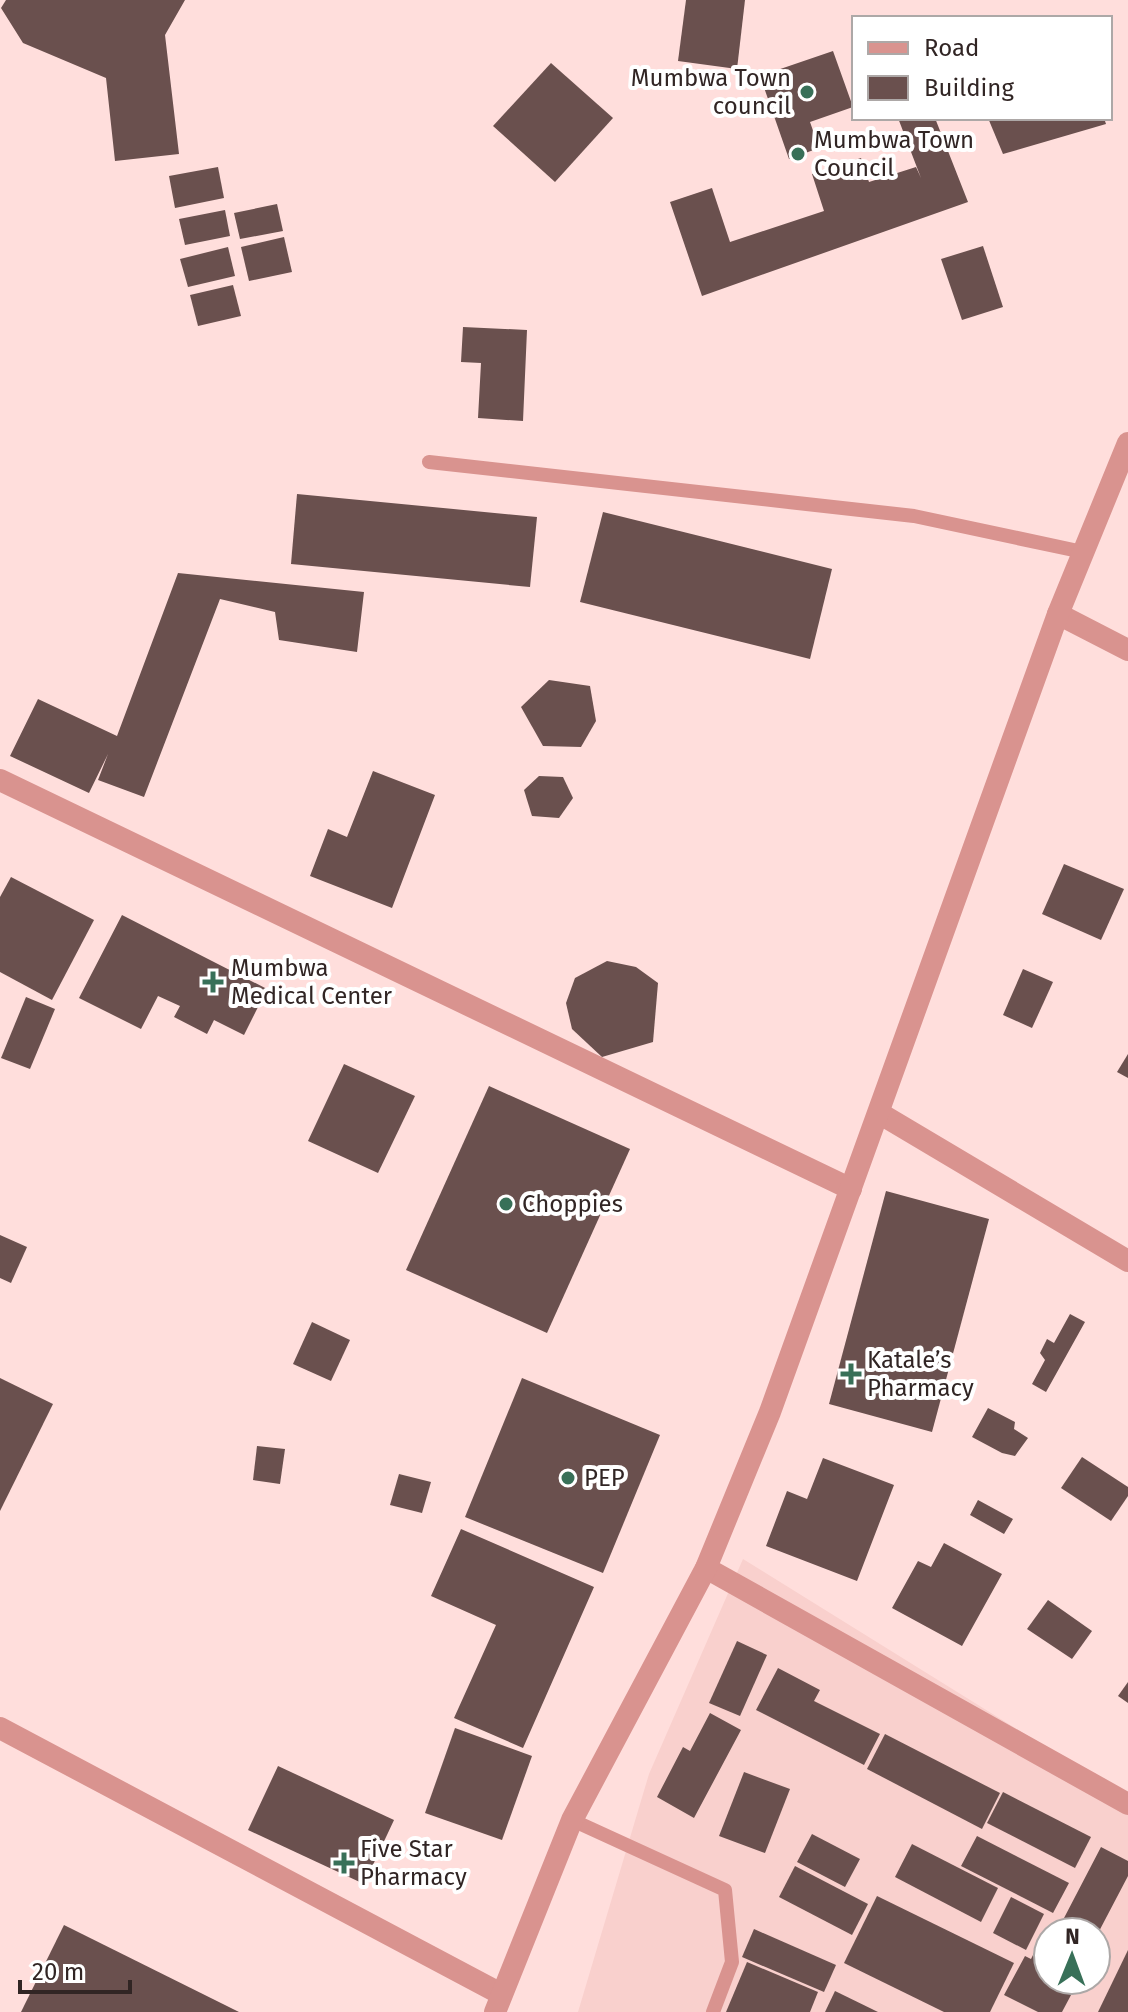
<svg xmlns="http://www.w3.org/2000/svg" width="1128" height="2012" font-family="'Fira Sans',sans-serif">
	<rect width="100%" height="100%" fill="#ffdedc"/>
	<!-- built -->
	<path fill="#f9d0cd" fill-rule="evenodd" d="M743,1559l385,239v214h-550l71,-238zM1048,1932h48v48h-48z"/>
	<!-- building -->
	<g fill="#6a504e">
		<polygon points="6,0 185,0 165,35 179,154 115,161 106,78 23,43 1,8"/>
		<polygon points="686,0 745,0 737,69 678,61"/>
		<polygon points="833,51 853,107 810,122 819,148 789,159 760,76"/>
		<polygon points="551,63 613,118 555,182 493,126"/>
		<polygon points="898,118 935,118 968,202 702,296 670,202 712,188 730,242 824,211 812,174 861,158 869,182 916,167 921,178"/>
		<polygon points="988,118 1104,118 1106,124 1003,154"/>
		<polygon points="218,167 224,198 175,208 169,176"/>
		<polygon points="277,204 283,231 240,239 234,213"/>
		<polygon points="225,210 230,236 185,245 179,219"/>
		<polygon points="284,237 292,272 249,281 241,247"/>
		<polygon points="983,246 1003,307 962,320 941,259"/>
		<polygon points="228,247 235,276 188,287 180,259"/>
		<polygon points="233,285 241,316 198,326 190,295"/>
		<polygon points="463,327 527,330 523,421 478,418 481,363 461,362"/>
		<polygon points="297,494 537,517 530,587 291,564"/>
		<polygon points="603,512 832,569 810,659 580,602"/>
		<polygon points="178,573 364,592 357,652 279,640 275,612 220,599 144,797 98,780 108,754 89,793 10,756 38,699 117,736"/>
		<polygon points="549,680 590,686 596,721 581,747 543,746 521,707"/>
		<polygon points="373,771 435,795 392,908 310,876 328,829 347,837"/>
		<polygon points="539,776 563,777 573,798 559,818 532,816 524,790"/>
		<polygon points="1064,864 1124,889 1101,940 1042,914"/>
		<polygon points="11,877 94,920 52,1000 0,972 0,897"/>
		<polygon points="122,915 267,989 244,1035 214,1020 207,1034 174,1017 180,1006 158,996 141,1029 79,998"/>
		<polygon points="607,961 636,967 658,983 653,1042 602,1057 572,1029 566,1003 575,978"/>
		<polygon points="1023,969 1053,982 1032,1028 1003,1015"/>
		<polygon points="26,997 55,1009 30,1069 1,1058"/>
		<polygon points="1128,1054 1128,1078 1117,1072"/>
		<polygon points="344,1064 415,1096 378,1173 308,1141"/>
		<polygon points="489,1086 630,1149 547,1333 406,1270"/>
		<polygon points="886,1191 989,1219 932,1432 829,1404"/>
		<polygon points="0,1235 27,1247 11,1283 0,1278"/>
		<polygon points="1070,1314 1085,1322 1046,1392 1032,1384 1045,1360 1040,1353 1047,1339 1054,1343"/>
		<polygon points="312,1322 350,1340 331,1381 293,1364"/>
		<polygon points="0,1378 53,1404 0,1511"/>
		<polygon points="522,1378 660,1435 603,1573 465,1517"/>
		<polygon points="988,1408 1015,1422 1014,1429 1028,1438 1015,1456 1002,1453 972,1437"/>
		<polygon points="257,1446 285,1449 280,1484 253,1480"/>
		<polygon points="1082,1457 1128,1487 1128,1496 1111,1521 1061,1488"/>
		<polygon points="823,1458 894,1485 857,1581 766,1546 787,1491 807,1499"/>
		<polygon points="399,1474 431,1482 422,1513 390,1505"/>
		<polygon points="978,1500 1013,1519 1004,1534 970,1515"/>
		<polygon points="461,1529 594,1587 523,1748 454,1718 496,1625 431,1596"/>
		<polygon points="944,1543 1002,1574 962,1646 892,1608 918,1561 931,1567"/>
		<polygon points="1048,1600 1092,1631 1072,1659 1027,1629"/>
		<polygon points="737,1641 767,1655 740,1716 709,1703"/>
		<polygon points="778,1668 820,1690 814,1701 880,1734 864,1765 756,1710"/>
		<polygon points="1128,1682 1128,1703 1118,1696"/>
		<polygon points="710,1713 741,1730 694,1818 657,1797 683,1747 690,1751"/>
		<polygon points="455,1728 532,1756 502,1840 425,1813"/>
		<polygon points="885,1734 1000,1793 982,1829 867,1769"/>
		<polygon points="278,1766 394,1820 364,1884 248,1830"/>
		<polygon points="744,1772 790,1789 765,1853 719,1836"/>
		<polygon points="1003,1792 1091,1837 1075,1868 987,1823"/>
		<polygon points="812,1834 860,1859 845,1887 797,1862"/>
		<polygon points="977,1836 1069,1883 1053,1913 961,1866"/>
		<polygon points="912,1844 998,1888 981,1922 895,1877"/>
		<polygon points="1101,1847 1128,1861 1128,1876 1096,1937 1096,1932 1090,1932 1064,1918"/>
		<polygon points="795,1866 868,1904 852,1935 779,1897"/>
		<polygon points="877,1896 1014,1963 990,2012 944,2012 844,1963"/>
		<polygon points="1011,1897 1044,1914 1026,1950 993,1933"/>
		<polygon points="1061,1924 1077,1932 1056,1932"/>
		<polygon points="64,1925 239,2012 21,2012"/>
		<polygon points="754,1929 836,1965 824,1992 742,1957"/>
		<polygon points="1041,1939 1048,1943 1048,1980 1079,1980 1062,2012 1038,2012 1004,1995 1025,1956 1031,1959"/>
		<polygon points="1128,1950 1128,2012 1098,2012"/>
		<polygon points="747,1962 818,1992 810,2012 726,2012"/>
		<polygon points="835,1991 878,2012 825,2012"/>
	</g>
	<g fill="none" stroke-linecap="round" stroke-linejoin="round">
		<!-- service -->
		<g stroke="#d9938f" stroke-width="14">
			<polyline points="429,462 914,516 1083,552"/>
			<polyline points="572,1820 725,1890 732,1962 713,2012"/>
		</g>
		<!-- minor -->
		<g stroke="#d9938f" stroke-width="22">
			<polyline points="1058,614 1128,650"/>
			<polyline points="0,780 851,1189"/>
			<polyline points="879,1113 1128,1261"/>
			<polyline points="706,1568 1128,1804"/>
			<polyline points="0,1728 501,1994"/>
			<polyline points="495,2012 572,1820 706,1568 770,1412 1058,614 1128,443"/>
		</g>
	</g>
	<!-- markers -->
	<g fill="#387058" stroke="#fff" stroke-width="3">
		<circle cx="807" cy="92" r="8"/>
		<circle cx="798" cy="154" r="8"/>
		<path d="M209 970h8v8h8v8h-8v8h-8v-8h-8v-8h8z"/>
		<circle cx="506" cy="1204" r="8"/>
		<path d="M847 1362h8v8h8v8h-8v8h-8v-8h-8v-8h8z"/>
		<circle cx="568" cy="1478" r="8"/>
		<path d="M340 1851h8v8h8v8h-8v8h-8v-8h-8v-8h8z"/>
	</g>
	<g text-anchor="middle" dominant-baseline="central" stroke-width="8" stroke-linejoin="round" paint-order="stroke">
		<!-- poi labels -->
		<g font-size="24" fill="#312524" stroke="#fff" text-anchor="start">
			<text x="791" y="78" text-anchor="end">Mumbwa Town<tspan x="791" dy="28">council</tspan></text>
			<text x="814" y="140">Mumbwa Town<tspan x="814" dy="28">Council</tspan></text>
			<text x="231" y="968">Mumbwa<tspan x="231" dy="28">Medical Center</tspan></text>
			<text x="522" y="1204">Choppies</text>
			<text x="867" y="1360">Katale’s<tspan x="867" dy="28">Pharmacy</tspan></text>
			<text x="584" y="1478">PEP</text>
			<text x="360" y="1849">Five Star<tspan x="360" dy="28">Pharmacy</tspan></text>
		</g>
	</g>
	<!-- legend -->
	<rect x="852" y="16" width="260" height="104" fill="#ffffff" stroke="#ada8a7" stroke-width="2"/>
	<rect x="868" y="42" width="40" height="12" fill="#d9938f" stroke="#ada8a7" stroke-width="2"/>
	<text x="924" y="56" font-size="24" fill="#312524">Road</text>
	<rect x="868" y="76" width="40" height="24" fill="#6a504e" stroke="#ada8a7" stroke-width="2"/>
	<text x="924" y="96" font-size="24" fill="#312524">Building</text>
	<!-- north arrow -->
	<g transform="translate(1072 1956) rotate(1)"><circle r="38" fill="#ffffff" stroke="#ada8a7" stroke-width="2"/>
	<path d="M0-6L14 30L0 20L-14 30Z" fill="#387058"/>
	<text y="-12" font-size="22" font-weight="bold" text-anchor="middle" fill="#312524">N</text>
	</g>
	<!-- scale -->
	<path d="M20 1980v12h110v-12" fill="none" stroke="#312524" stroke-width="4"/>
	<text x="32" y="1980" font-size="24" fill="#312524" stroke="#ffffff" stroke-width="6" paint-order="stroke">20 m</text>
</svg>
